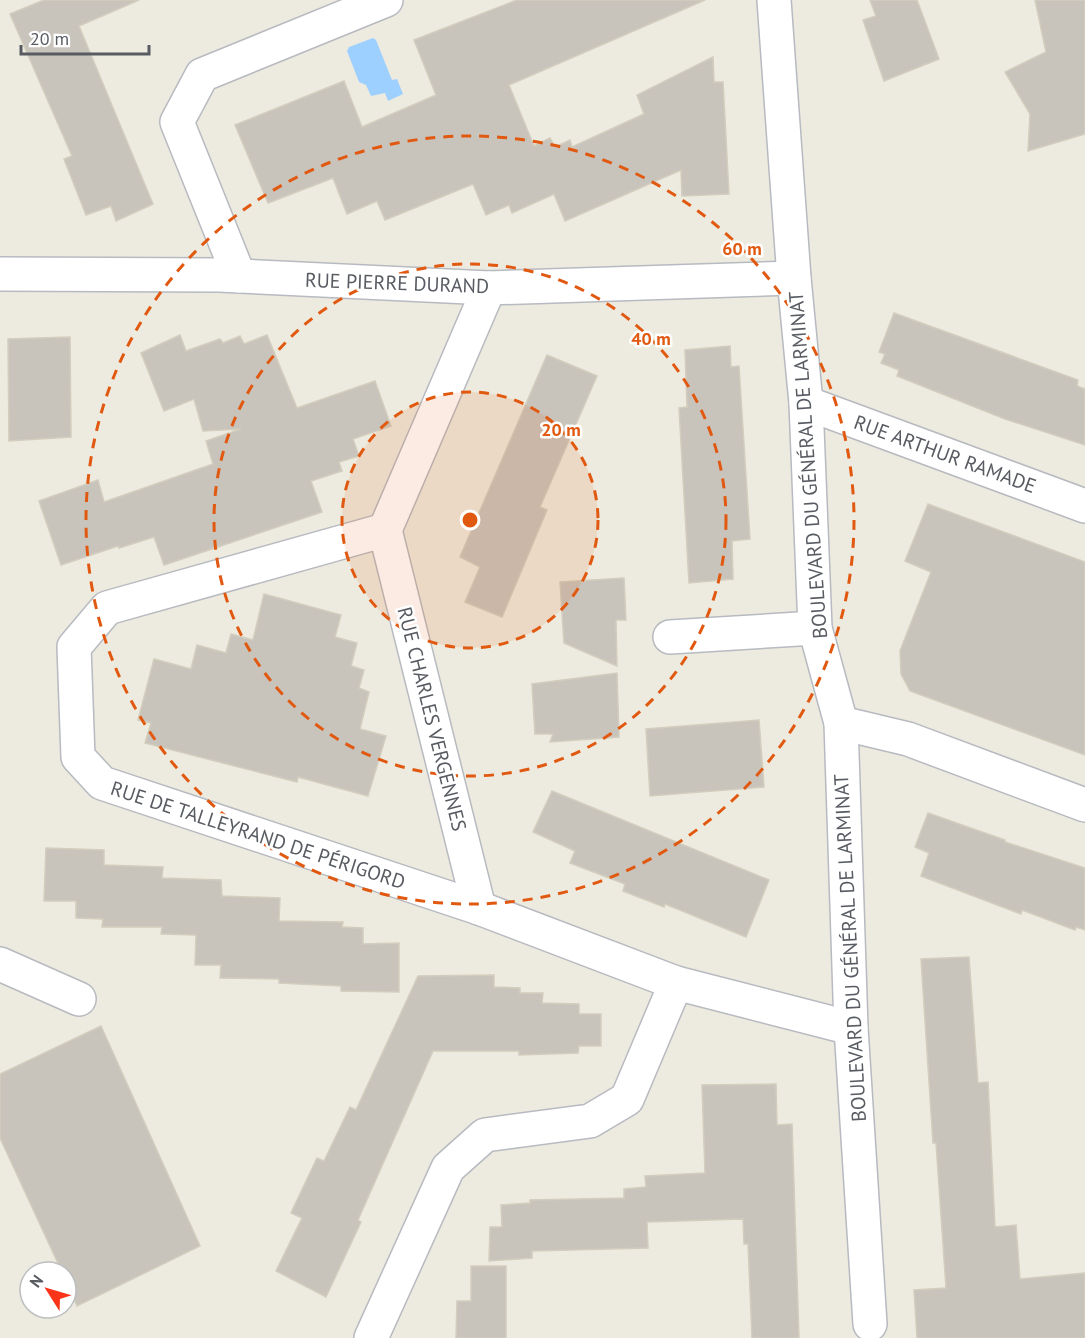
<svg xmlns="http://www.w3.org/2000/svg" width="1085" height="1338" font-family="'PT Sans',sans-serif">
	<rect width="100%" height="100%" fill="#edebdf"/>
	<!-- water -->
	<polygon fill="#9dd0ff" points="373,38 376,40 392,80 397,79 403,94 388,101 385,93 371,96 366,85 359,82 347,51 349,47"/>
	<!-- building -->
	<g fill="#c8c4bc" stroke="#d2cdbd" stroke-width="1.5">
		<polygon points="44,0 139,0 79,26 153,204 116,221 111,206 86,215 64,159 72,156 10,14"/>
		<polygon points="517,0 705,0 509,85 534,146 550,138 555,147 570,140 572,147 644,114 637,95 713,57 714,82 723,82 729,194 682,196 681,170 565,221 554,194 512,213 509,205 486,215 473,184 385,220 377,201 347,214 333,178 268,203 235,125 344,81 362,127 436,95 414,40"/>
		<polygon points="870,0 917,0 939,59 884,81 863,20 876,16"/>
		<polygon points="1035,0 1085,0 1085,134 1028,151 1030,114 1005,72 1046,52"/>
		<polygon points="894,313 1078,380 1077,386 1085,389 1085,445 1005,419 897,376 899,370 881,363 885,354 879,352"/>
		<polygon points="180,335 186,351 220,339 223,343 240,336 244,344 267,335 297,408 375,381 391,426 353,439 359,456 339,462 342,471 311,481 322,512 164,565 154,537 119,548 118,546 61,565 39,501 98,480 104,502 213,464 206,441 241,429 203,431 194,399 164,411 141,353"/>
		<polygon points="70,337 71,437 9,441 8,339"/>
		<polygon points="730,346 731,367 739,366 750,539 732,541 733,579 689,583 679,408 687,407 685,350"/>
		<polygon points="547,355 597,376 540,507 547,510 502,617 465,602 480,567 460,557"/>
		<polygon points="928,504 1085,562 1085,755 910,691 901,674 900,651 931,572 905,561"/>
		<polygon points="624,578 626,620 616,620 617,666 564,643 560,582"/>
		<polygon points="264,594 341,615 335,637 357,643 351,666 364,670 359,688 369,692 360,729 386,736 368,796 298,777 297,782 145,743 151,723 138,720 154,659 191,669 197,645 226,653 231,634 253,640"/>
		<polygon points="617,673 619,737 550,742 553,734 535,734 532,684"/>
		<polygon points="759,720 764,787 650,796 646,729"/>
		<polygon points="552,791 769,880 746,937 665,904 664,907 623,891 625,884 570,863 575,851 533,832"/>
		<polygon points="928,813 1005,840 1005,842 1085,868 1085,930 1076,927 1075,930 1022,910 1021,914 921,876 929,853 915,847"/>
		<polygon points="46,848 104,850 104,865 163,867 162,878 221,880 222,896 280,898 279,921 343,922 342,927 363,928 363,944 399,943 399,992 341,991 341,986 279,983 279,979 220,978 221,965 195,965 196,935 161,934 162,927 102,927 103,919 76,918 76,901 44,901"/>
		<polygon points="969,957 978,1083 988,1082 995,1227 1016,1225 1020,1279 1085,1273 1085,1338 917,1338 914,1290 946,1288 936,1143 933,1143 921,959"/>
		<polygon points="494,975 494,987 520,988 520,993 543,993 542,1003 579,1004 579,1014 601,1014 601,1046 579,1046 578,1053 519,1055 519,1051 433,1051 358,1220 361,1222 326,1297 276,1271 302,1218 291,1213 317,1158 324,1161 350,1107 356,1110 418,976"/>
		<polygon points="101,1026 200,1246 77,1306 66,1281 66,1272 62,1272 0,1138 0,1074"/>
		<polygon points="776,1084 777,1125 792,1124 799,1338 752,1338 748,1244 744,1244 743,1219 647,1222 648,1248 532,1251 532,1258 489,1261 490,1227 502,1227 501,1205 530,1203 530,1200 624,1198 624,1189 646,1187 645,1176 705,1173 702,1085"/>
		<polygon points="471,1266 506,1266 506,1338 456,1338 457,1301 471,1301"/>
	</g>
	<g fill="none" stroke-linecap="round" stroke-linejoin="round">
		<defs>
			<g id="street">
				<polyline points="774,0 794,278 806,403 815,628 841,723 851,1028 870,1324"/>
				<polyline points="0,274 219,275 489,288 794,278"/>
				<polyline points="239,276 177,122 202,75 386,0"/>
				<polyline points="489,288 385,530 107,608 74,647 78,757 102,783 479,908 676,983 851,1028"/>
				<polyline points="806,403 1085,506"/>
				<polyline points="385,530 479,908"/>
				<polyline points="670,637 815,628"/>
				<polyline points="841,723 908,739 1085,805"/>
				<polyline points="0,964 79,999"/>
				<polyline points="371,1338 448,1168 485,1135 590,1121 627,1099 676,983"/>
			</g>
		</defs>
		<!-- street casing -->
		<use href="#street" stroke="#b7bac0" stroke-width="36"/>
		<!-- street -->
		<use href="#street" stroke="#fff" stroke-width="33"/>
	</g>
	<!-- distance rings -->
	<circle cx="470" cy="520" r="128" fill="#e15910" fill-opacity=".12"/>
	<g fill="none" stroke="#e15910" stroke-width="3" stroke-dasharray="10 8">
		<circle cx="470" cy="520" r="128"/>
		<circle cx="470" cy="520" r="256"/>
		<circle cx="470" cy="520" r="384"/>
	</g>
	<g text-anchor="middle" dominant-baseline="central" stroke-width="5" stroke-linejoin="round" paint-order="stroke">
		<!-- street labels -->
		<g font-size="20" fill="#585c62" stroke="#fff">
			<text transform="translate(397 283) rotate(2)">RUE PIERRE DURAND</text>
			<text transform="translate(945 454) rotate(20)">RUE ARTHUR RAMADE</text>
			<text transform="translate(808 465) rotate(-94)">BOULEVARD DU GÉNÉRAL DE LARMINAT</text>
			<text transform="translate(432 719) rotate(76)">RUE CHARLES VERGENNES</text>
			<text transform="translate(258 835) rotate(18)">RUE DE TALLEYRAND DE PÉRIGORD</text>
			<text transform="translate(850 948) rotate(-93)">BOULEVARD DU GÉNÉRAL DE LARMINAT</text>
		</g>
	</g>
	<circle cx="470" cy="520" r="9" fill="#e15910" stroke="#fff" stroke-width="3"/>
	<g font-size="18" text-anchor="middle" font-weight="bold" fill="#e15910" stroke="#fff" stroke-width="5" stroke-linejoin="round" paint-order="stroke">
		<text x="742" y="255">60 m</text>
		<text x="651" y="345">40 m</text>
		<text x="561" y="436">20 m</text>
	</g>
	<!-- north arrow -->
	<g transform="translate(48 1290) rotate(307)"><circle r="28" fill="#ffffff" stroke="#bcbec0" stroke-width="1.5"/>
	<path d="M0-4.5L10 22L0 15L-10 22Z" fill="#fa3418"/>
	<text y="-9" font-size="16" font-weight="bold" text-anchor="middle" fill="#585c62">N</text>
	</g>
	<!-- scale -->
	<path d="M21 45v9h128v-9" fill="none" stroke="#585c62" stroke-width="3"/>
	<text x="30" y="45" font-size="18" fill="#585c62" stroke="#ffffff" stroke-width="4.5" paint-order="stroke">20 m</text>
</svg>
